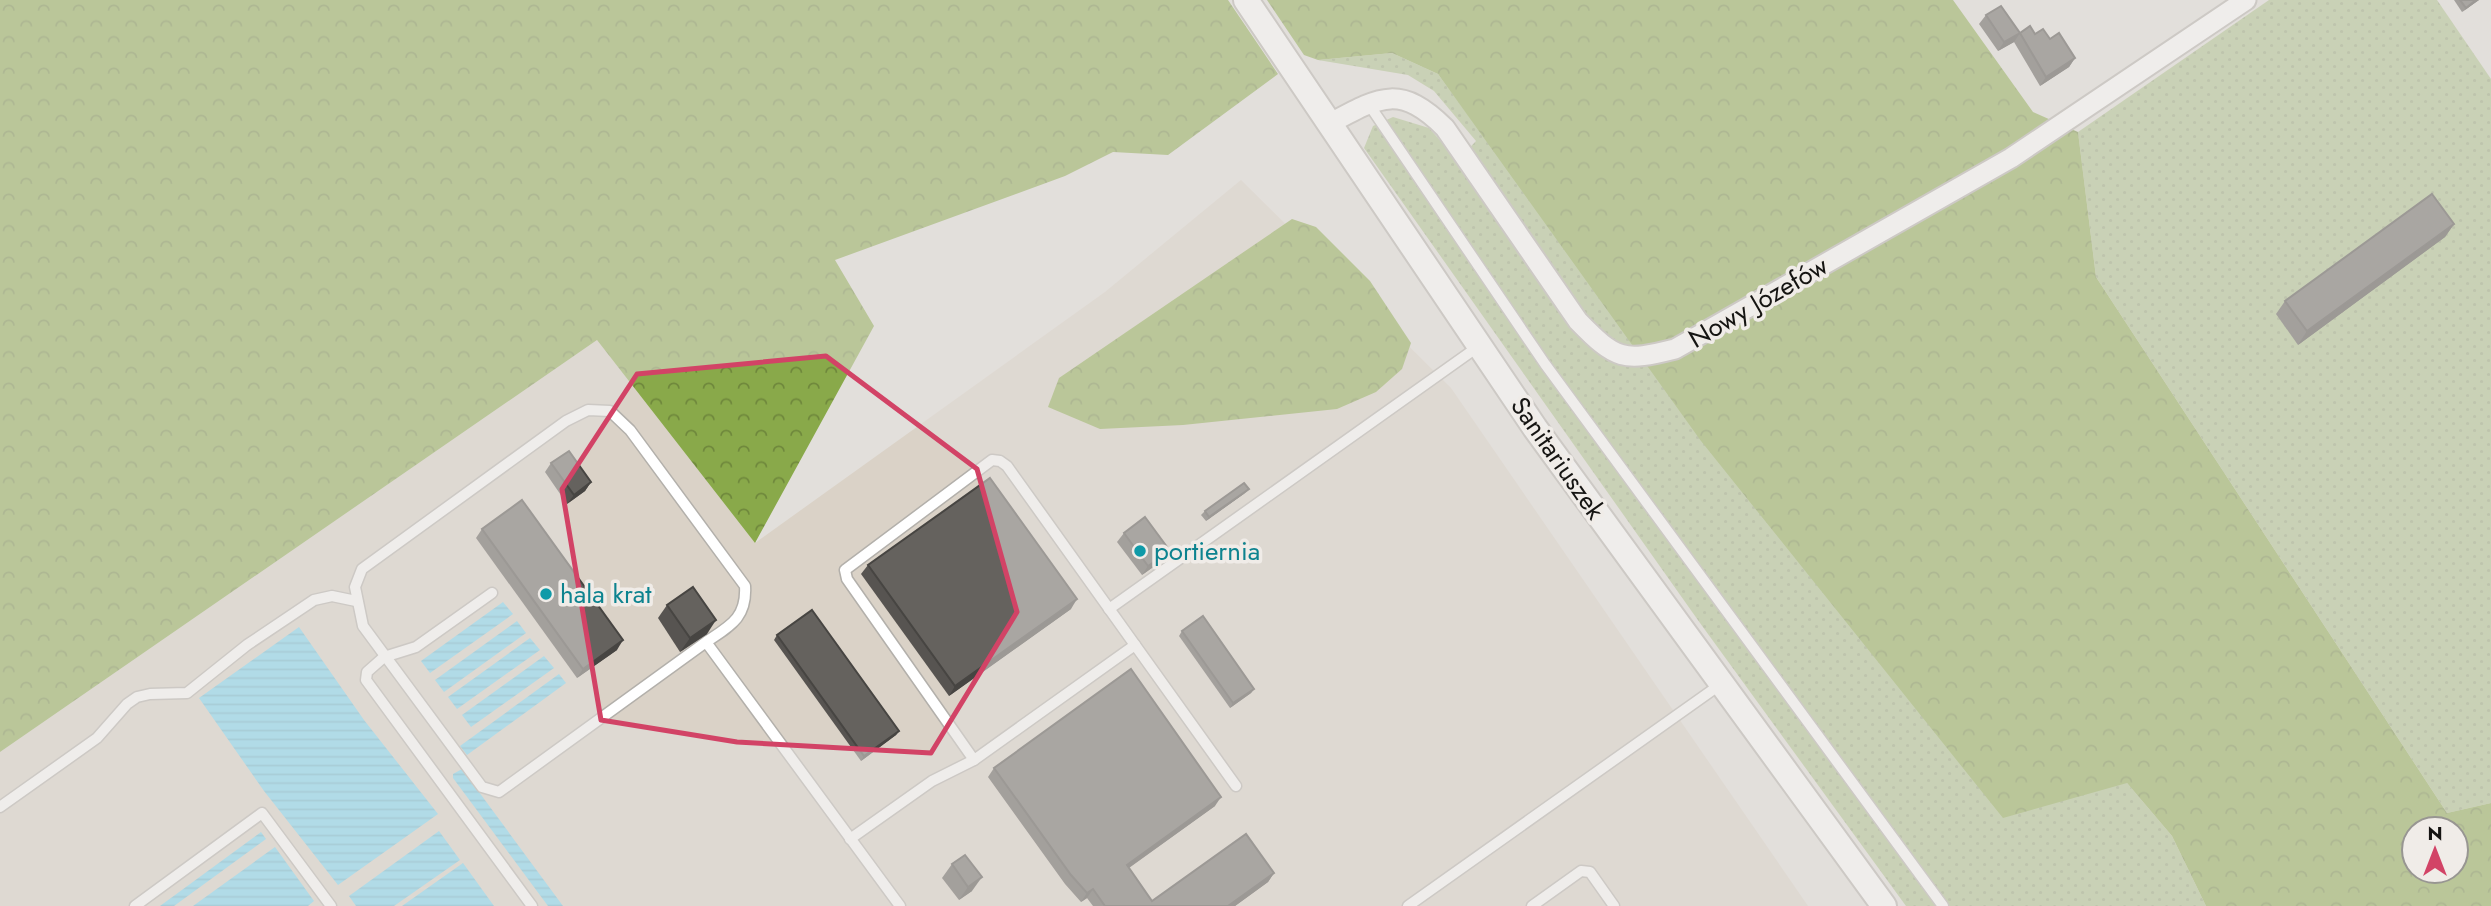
<svg xmlns="http://www.w3.org/2000/svg" width="2491" height="906" font-family="Jost,sans-serif">
	<defs>
		<pattern id="grass-dots" width="8" height="8" patternUnits="userSpaceOnUse" patternTransform="scale(1.75)"><rect width="8" height="8" fill="#acc18a"/><path d="M2 2h.1M6 6h.1" fill="none" stroke="#93a576" stroke-width="1.8" stroke-linecap="round"/></pattern>
		<pattern id="forest-crowns" width="20" height="18" patternUnits="userSpaceOnUse" patternTransform="scale(1.75)"><rect width="20" height="18" fill="#89a94a"/><path d="M2 6a3 3 0 1 1 6 0M12 15a3 3 0 1 1 6 0" fill="none" stroke="#6f883c"/></pattern>
		<pattern id="water-rules" width="6" height="5" patternUnits="userSpaceOnUse" patternTransform="scale(1.75)"><rect width="6" height="5" fill="#75d8f7"/><path d="M0 2.5h6" fill="none" stroke="#64b8d3"/></pattern>
	</defs>
	<rect width="100%" height="100%" fill="#e2dfdb"/>
	<!-- built -->
	<polygon fill="#dad2c7" points="1241,180 1451,388 1808,906 0,906 0,752 597,340 755,543 1105,292"/>
	<!-- grass -->
	<g fill="url(#grass-dots)">
		<polygon points="2269,0 2437,0 2491,79 2491,803 2447,813 2096,277 2078,132"/>
		<polygon points="1392,53 1438,74 1554,233 2127,783 2172,836 2206,906 1906,906 1700,623 1364,148 1373,126 1393,117 1429,128 1458,160 1476,141 1434,91 1408,75 1318,60"/>
	</g>
	<!-- forest -->
	<g fill="url(#forest-crowns)" fill-rule="evenodd">
		<polygon points="0,0 1228,0 1278,74 1168,155 1113,152 1065,176 835,260 874,326 755,543 597,340 0,752"/>
		<path d="M1267,0h686l80,112 45,20 18,145 351,536 44,-10v103h-285l-34,-70 -45,-53 -124,35 -302,-377 -263,-367 -46,-21 -74,7 -14,-5zM2414,829h42v42h-42z"/>
		<polygon points="1292,219 1316,227 1370,281 1411,343 1402,369 1376,392 1337,409 1183,425 1100,429 1048,407 1059,378"/>
	</g>
	<!-- water -->
	<g fill="url(#water-rules)">
		<polygon points="503,602 513,614 430,673 421,661"/>
		<polygon points="517,621 526,633 444,692 435,680"/>
		<polygon points="299,627 364,720 438,814 338,885 264,791 199,698"/>
		<polygon points="530,638 540,650 457,709 448,697"/>
		<polygon points="544,656 554,668 471,727 462,715"/>
		<polygon points="559,674 566,683 467,755 460,746"/>
		<polygon points="462,769 563,906 548,906 453,778 453,774"/>
		<polygon points="439,831 460,860 394,906 356,906 349,896"/>
		<polygon points="261,832 266,839 174,906 160,906"/>
		<polygon points="275,847 314,901 308,906 193,906"/>
		<polygon points="463,863 494,906 402,906"/>
	</g>
	<g fill="none" stroke-linecap="round" stroke-linejoin="round">
		<defs>
			<g id="service">
				<polyline points="1368,103 1545,364 1943,906"/>
				<polyline points="492,593 416,647 384,657 367,672 366,680 532,906"/>
				<polyline points="1109,609 1479,346"/>
				<path d="M706,642l-207,150 -17,-5 -119,-161 -8,-39 7,-18 204,-148 22,-11 22,1 20,19 115,156c2,32 -15,40 -39,56l194,264"/>
				<polyline points="974,760 847,579 845,570 992,460 1000,461 1007,466 1135,645"/>
				<polyline points="0,807 97,738 127,704 137,697 150,694 187,693 247,645 314,600 332,596 356,601"/>
				<polyline points="850,839 932,781 974,760 1135,645 1236,786"/>
				<polyline points="135,906 262,813 331,906"/>
				<polyline points="1408,906 1721,684"/>
				<polyline points="1532,906 1581,871 1590,872 1614,906"/>
			</g>
			<path id="minor" d="M1329,124c50,-27 71,-41 116,4l133,193c38,39 45,41 97,28l336,-191 235,-158"/>
			<polyline id="tertiary" points="1246,0 1535,428 1884,906"/>
		</defs>
		<!-- service casing -->
		<use href="#service" stroke="#b3b0ab" stroke-width="13"/>
		<!-- minor casing -->
		<use href="#minor" stroke="#b3b0ab" stroke-width="23"/>
		<!-- tertiary casing -->
		<use href="#tertiary" stroke="#b3b0ab" stroke-width="28"/>
		<!-- service -->
		<use href="#service" stroke="#fff" stroke-width="10"/>
		<!-- minor -->
		<use href="#minor" stroke="#fff" stroke-width="19"/>
		<!-- tertiary -->
		<use href="#tertiary" stroke="#fff" stroke-width="24"/>
	</g>
	<!-- wall -->
	<g fill="#575451">
		<polygon points="2454,0 2479,0 2462,12"/>
		<polygon points="1986,15 2020,33 2035,34 2050,39 2075,58 2069,67 2040,86 2014,42 1998,51 1979,24"/>
		<polygon points="2454,224 2445,237 2298,345 2276,314 2285,301"/>
		<polygon points="551,463 591,482 585,491 567,504 545,472"/>
		<polygon points="1245,493 1206,521 1201,515 1205,511"/>
		<polygon points="482,529 617,650 577,678 476,538"/>
		<polygon points="1124,533 1170,551 1163,560 1142,575 1117,542"/>
		<polygon points="868,565 1071,609 949,696 861,574"/>
		<polygon points="667,605 707,634 680,652 658,618"/>
		<polygon points="1182,631 1254,689 1251,693 1230,708 1179,636"/>
		<polygon points="777,635 899,731 896,735 861,761 774,640"/>
		<polygon points="994,768 1215,806 1129,868 1152,901 1274,873 1268,882 1235,906 1093,906 1087,898 1081,902 1065,884 988,777"/>
		<polygon points="952,864 972,891 959,900 942,878"/>
	</g>
	<!-- shaded-wall -->
	<g fill="#474542">
		<polygon points="2476,0 2479,0 2462,12 2466,8"/>
		<polygon points="2020,33 2014,42 1998,51 2004,42"/>
		<polygon points="2075,58 2069,67 2040,86 2046,77"/>
		<polygon points="2454,224 2445,237 2298,345 2307,331"/>
		<polygon points="591,482 585,491 567,504 574,495"/>
		<polygon points="1249,489 1245,493 1206,521 1209,517"/>
		<polygon points="1170,551 1163,560 1142,575 1148,566"/>
		<polygon points="1077,599 1071,609 949,696 955,686"/>
		<polygon points="716,620 707,634 680,652 690,638"/>
		<polygon points="623,640 617,650 577,678 583,669"/>
		<polygon points="1254,689 1251,693 1230,708 1233,703"/>
		<polygon points="899,731 896,735 861,761 864,756"/>
		<polygon points="1221,797 1215,806 1120,874 1127,865"/>
		<polygon points="1274,873 1268,882 1235,906 1228,906"/>
		<polygon points="982,877 972,891 959,900 968,887"/>
		<polygon points="1093,889 1087,898 1081,902 1087,893"/>
	</g>
	<!-- building -->
	<g fill="#65625e" stroke="#474542" stroke-width="2">
		<polygon points="2460,0 2476,0 2466,8"/>
		<polygon points="2001,6 2020,33 2030,26 2035,34 2043,29 2050,39 2059,33 2075,58 2046,77 2020,33 2004,42 1986,15"/>
		<polygon points="2432,194 2454,224 2307,331 2285,301"/>
		<polygon points="569,451 591,482 574,495 551,463"/>
		<polygon points="990,478 1077,599 955,686 868,565"/>
		<polygon points="1244,483 1249,489 1209,517 1205,511"/>
		<polygon points="522,500 623,640 583,669 482,529"/>
		<polygon points="1145,517 1170,551 1148,566 1124,533"/>
		<polygon points="693,587 716,620 690,638 667,605"/>
		<polygon points="812,610 899,731 864,756 777,635"/>
		<polygon points="1203,616 1254,689 1233,703 1182,631"/>
		<polygon points="1131,669 1221,797 1127,865 1152,901 1246,834 1274,873 1228,906 1105,906 1093,889 1087,893 1071,875 994,768"/>
		<polygon points="965,855 982,877 968,887 952,864"/>
	</g>
	<!-- marked area -->
	<path d="M0 0H2491V906H0ZM826,356l151,113 40,143 -86,141 -194,-11 -136,-22 -39,-231 75,-115z" fill="#e2dfdb" fill-opacity=".55" fill-rule="evenodd"/>
	<path fill="none" stroke="#d24366" stroke-width="5" stroke-linejoin="round" d="M826,356l151,113 40,143 -86,141 -194,-11 -136,-22 -39,-231 75,-115z"/>
	<!-- markers -->
	<g fill="#0f9aa8" stroke="#f0ece8" stroke-width="2.5">
		<circle cx="1140" cy="551" r="7"/>
		<circle cx="546" cy="594" r="7"/>
	</g>
	<g text-anchor="middle" dominant-baseline="central" stroke-width="7" stroke-linejoin="round" paint-order="stroke">
		<!-- street labels -->
		<g font-size="26" fill="#151412" stroke="#f0ece8">
			<text transform="translate(1758 302) rotate(-30)">Nowy Józefów</text>
			<text transform="translate(1558 458) rotate(55)">Sanitariuszek</text>
		</g>
		<!-- culture labels -->
		<g font-size="26" fill="#0d838f" stroke="#f0ece8" text-anchor="start">
			<text x="1154" y="551">portiernia</text>
			<text x="560" y="594">hala krat</text>
		</g>
	</g>
	<!-- north arrow -->
	<g transform="translate(2435 850)"><circle r="33" fill="#f0ece8" stroke="#989692" stroke-width="2"/>
	<path d="M0-5L12 26L0 18L-12 26Z" fill="#d24366"/>
	<text y="-10" font-size="19" font-weight="bold" text-anchor="middle" fill="#151412">N</text>
	</g>
</svg>
